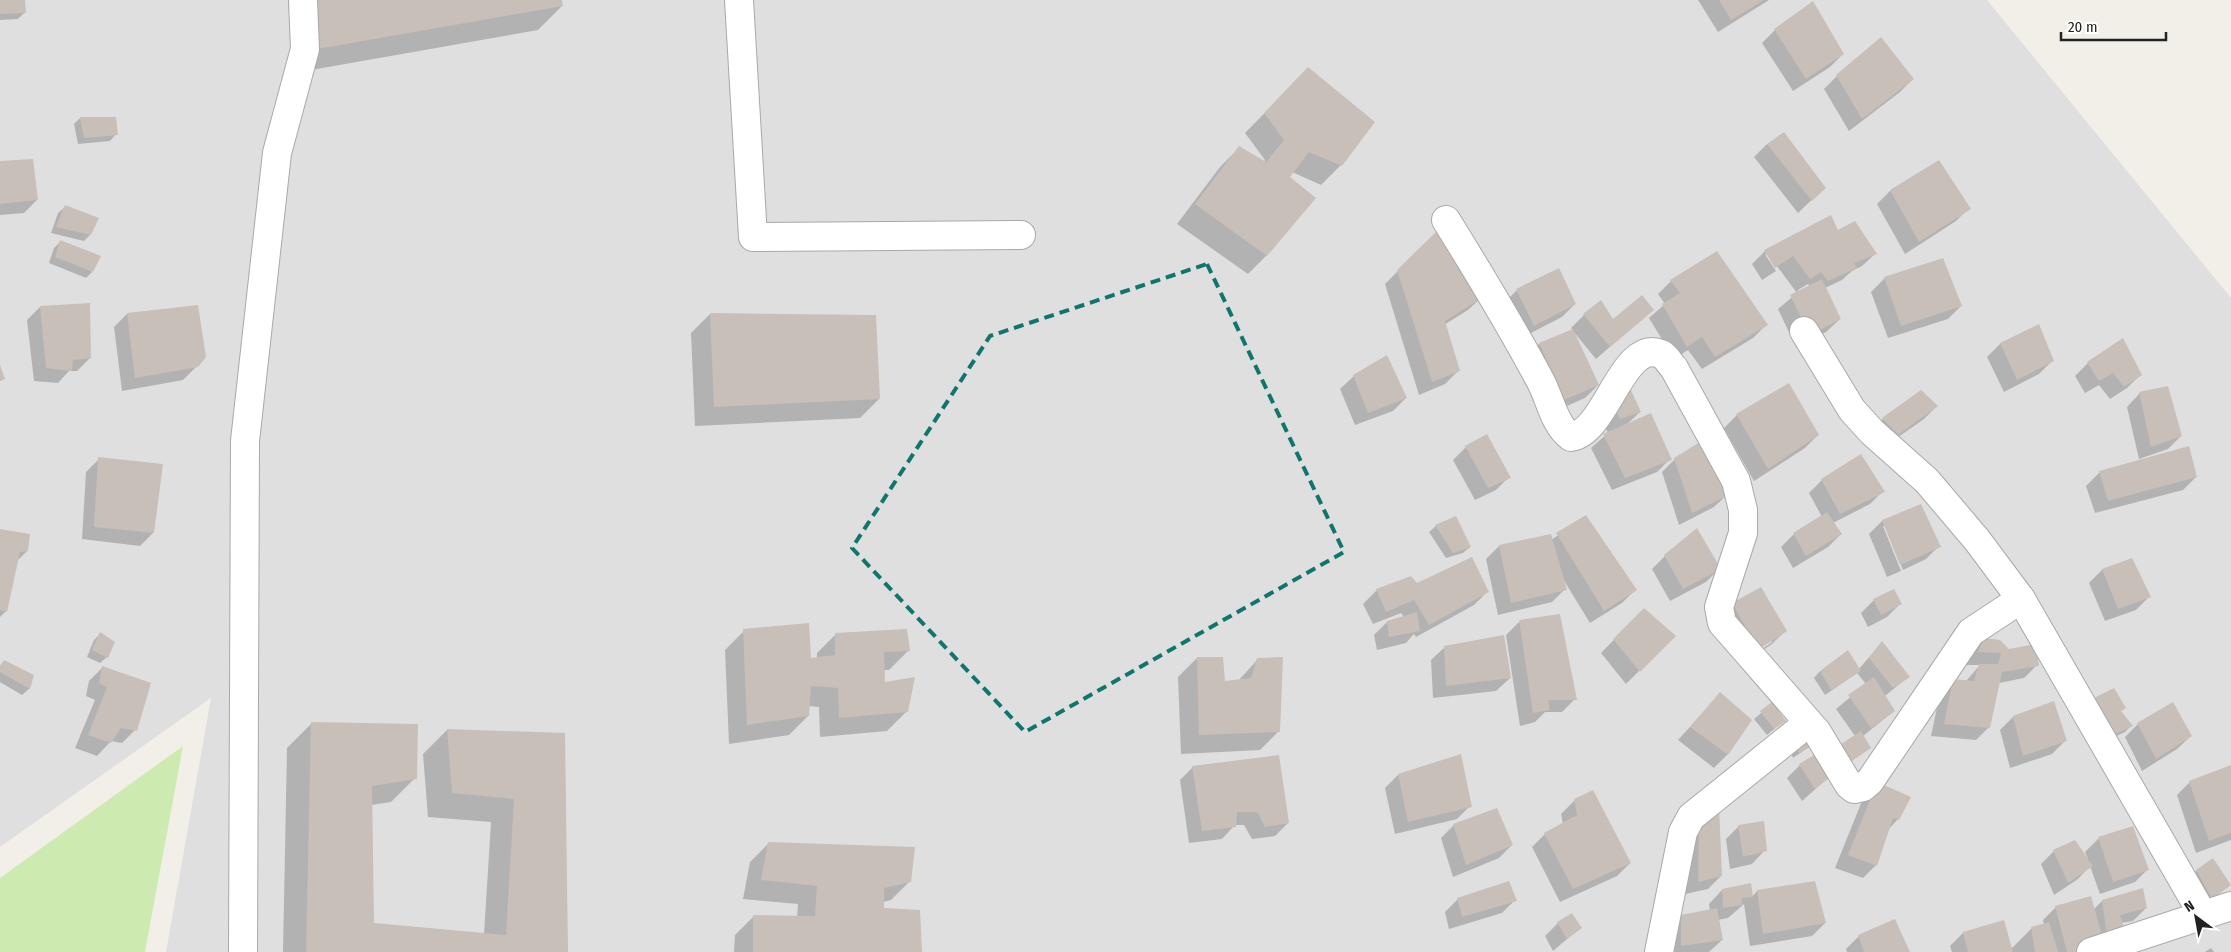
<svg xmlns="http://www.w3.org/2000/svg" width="2231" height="952" font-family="'Fira Sans Condensed',sans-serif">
	<rect width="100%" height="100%" fill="#f2efe9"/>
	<!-- residential -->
	<polygon fill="#e0dfdf" points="0,0 1987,0 2231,298 2231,952 166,952 211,698 0,847"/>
	<!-- grass -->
	<polygon fill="#cdebb0" points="183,746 145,952 0,952 0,878"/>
	<!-- shadow -->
	<g fill="#0003" fill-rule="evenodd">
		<polygon points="0,0 24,0 24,13 18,19 0,20"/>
		<polygon points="288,0 560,0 562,6 538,30 294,73"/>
		<polygon points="1698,0 1769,0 1718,32"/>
		<polygon points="1775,30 1843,54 1830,67 1793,91 1762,43"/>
		<polygon points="1837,76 1913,79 1900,92 1849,131 1824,89"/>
		<polygon points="1289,88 1373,122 1341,165 1321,185 1292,172 1288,177 1267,255 1248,274 1177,224 1220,167 1239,148 1264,162 1265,160 1245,133"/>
		<polygon points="80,118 115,118 116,134 110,141 78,144 74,124"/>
		<polygon points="1767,144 1824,188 1798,213 1754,157"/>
		<polygon points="1939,162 1969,208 1956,221 1905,254 1877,204 1890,191"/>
		<polygon points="0,163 37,200 24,213 0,215"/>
		<polygon points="65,207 90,235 84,241 51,233 58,213"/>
		<polygon points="1440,229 1482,297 1468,310 1444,325 1458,371 1445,384 1419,395 1385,284"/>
		<path d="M1837,231l38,23 -13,12 -10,5 -10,9 -17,8 15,31 -14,13 -30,15 -18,-38 19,-16 -29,-39h-3l11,17 -14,9 -10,-16 13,-13zM1808,284l2,2 -12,6v-2z"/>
		<polygon points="60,242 92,272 86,278 49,263 54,248"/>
		<polygon points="1885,278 1961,306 1948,319 1888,338 1871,292"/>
		<polygon points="1671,281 1766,325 1753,338 1702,369 1688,350 1674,359 1649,318 1665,304 1658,294"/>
		<polygon points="1517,290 1575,304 1562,317 1521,338 1504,303"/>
		<polygon points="40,307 90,358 77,371 69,371 58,383 34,381 27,320"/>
		<polygon points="1652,310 1596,359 1573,331 1598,385 1585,398 1551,413 1526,357 1539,344 1573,331 1571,328 1584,315 1613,321"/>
		<polygon points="127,314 197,366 183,380 122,391 114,327"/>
		<polygon points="710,314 879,399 860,418 695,426 691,333"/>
		<polygon points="2038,326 2052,361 2039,374 2004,392 1987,357 2000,344"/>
		<polygon points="2123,340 2140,375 2127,388 2110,399 2099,385 2085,393 2075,376 2088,363"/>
		<polygon points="1354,376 1406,398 1393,411 1355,425 1340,389"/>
		<polygon points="2140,393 2181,436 2168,449 2139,459 2127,407"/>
		<polygon points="1612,401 1640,412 1626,425 1670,459 1657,472 1612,490 1591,448 1608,433 1599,414"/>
		<polygon points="1937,406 1924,419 1884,447 1870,431 1883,419"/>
		<polygon points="1737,415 1818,435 1805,448 1754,481 1724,428"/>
		<polygon points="1487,435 1509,477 1496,490 1475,500 1453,460 1466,447"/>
		<polygon points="2188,447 2196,477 2183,490 2095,513 2086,486 2099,473"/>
		<polygon points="1860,455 1883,491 1870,504 1833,523 1841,534 1828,547 1793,568 1781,547 1794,534 1822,517 1809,493 1822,480"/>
		<polygon points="99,459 153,533 140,546 82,539 86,472"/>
		<polygon points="1675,459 1728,494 1714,507 1679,525 1662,472"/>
		<polygon points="1920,506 1939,546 1926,559 1903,570 1885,526 1883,526 1901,571 1887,577 1869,534 1882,521"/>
		<polygon points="1586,517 1635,590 1622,603 1590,623 1563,579 1565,589 1552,602 1498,615 1486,559 1499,546 1550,535 1551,540"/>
		<polygon points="1436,526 1470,547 1463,553 1446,558 1429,532"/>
		<polygon points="0,530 27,551 17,561 6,611 0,617"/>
		<polygon points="1665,556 1719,569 1706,582 1670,601 1652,569"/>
		<polygon points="2132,559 2149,597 2136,610 2105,621 2089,583 2102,570"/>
		<polygon points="1411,577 1417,584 1487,592 1474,605 1416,637 1414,634 1406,643 1377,650 1374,635 1387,622 1404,617 1401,613 1373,624 1363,604 1376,591"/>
		<polygon points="1874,600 1900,604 1887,617 1868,627 1861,613"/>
		<path d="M1733,604l52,27 -13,13 -27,18 -25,-45zM1772,639v3l-18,13 -1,-2z"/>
		<polygon points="1644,609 1674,636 1626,684 1601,653"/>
		<polygon points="1519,622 1575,699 1562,712 1545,712 1535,722 1520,726 1506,635"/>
		<polygon points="744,631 810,659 817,659 817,653 836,634 908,651 889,670 884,670 884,684 907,711 887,731 820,737 819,707 809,706 808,716 789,735 729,744 725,650"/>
		<polygon points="100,634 107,657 100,663 87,657 94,640"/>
		<polygon points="1985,639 2037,665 2024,678 1999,683 1989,727 1976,740 1931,736 1940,693 1953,680 1966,681 1980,665 1966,665 1971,652"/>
		<polygon points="1882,642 1908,677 1885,696 1894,711 1863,736 1870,747 1841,769 1855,736 1836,709 1866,684 1857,673 1825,695 1814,678 1820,671 1859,669"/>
		<polygon points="1445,647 1510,678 1496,691 1433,698 1431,660"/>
		<polygon points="1197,658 1224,682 1238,681 1258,659 1279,731 1260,750 1181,754 1178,677"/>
		<polygon points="4,662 33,675 29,689 22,695 0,682 0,666"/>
		<polygon points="102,668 135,730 122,743 111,741 97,756 75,748 95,700 86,696 89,681"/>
		<polygon points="1720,694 1750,720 1727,755 1714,768 1678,740"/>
		<polygon points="1772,704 1784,721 1767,735 1754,719"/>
		<polygon points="2086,707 2125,708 2120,712 2131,726 2125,732 2104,742"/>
		<polygon points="2013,717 2065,741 2052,754 2010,768 2000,730"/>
		<polygon points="311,724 415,778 391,802 371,805 372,924 484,934 491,822 428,817 423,754 447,730 564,734 567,952 283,952 287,748"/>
		<polygon points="2138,724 2191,736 2177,749 2142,771 2125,737"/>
		<polygon points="1797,747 1809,747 1793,758 1791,753"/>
		<polygon points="1800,765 1831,775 1802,801 1787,778"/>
		<polygon points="2231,766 2231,840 2196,853 2177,795 2190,782"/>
		<polygon points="1193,767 1288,823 1275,836 1252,839 1244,825 1235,825 1222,839 1189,843 1180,780"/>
		<polygon points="1398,775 1470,806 1457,819 1395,834 1385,788"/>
		<polygon points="1877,783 1898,819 1888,830 1876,865 1863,878 1835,868 1864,796"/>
		<polygon points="1575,800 1630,863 1617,876 1560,902 1532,847 1545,834 1563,824 1561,814"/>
		<polygon points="1699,821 1721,876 1708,889 1685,894 1686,835"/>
		<polygon points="1454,825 1512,845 1499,858 1453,877 1441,838"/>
		<polygon points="1739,826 1765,850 1752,864 1730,869 1726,839"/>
		<polygon points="2132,827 2148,869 2135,882 2100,894 2090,866 2078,879 2054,895 2041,864 2054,851 2088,859 2085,852 2098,839"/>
		<polygon points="769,843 910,881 891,900 883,902 883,909 921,952 734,952 735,935 754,916 797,917 798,904 743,899 750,862"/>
		<polygon points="2213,860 2229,885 2199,911 2183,884 2196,871"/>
		<polygon points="1814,883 1825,923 1812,936 1750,946 1744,904 1728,918 1718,920 1722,940 1709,952 1669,952 1668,929 1681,916 1710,911 1709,904 1722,890 1752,897 1757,891"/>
		<polygon points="1458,899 1515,900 1502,913 1449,929 1445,912"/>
		<polygon points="2102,901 2146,908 2133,921 2121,923 2094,952 1952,952 1950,946 1963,933 2003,922 2011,949 2032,928 2044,925 2043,920 2056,907 2094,909"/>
		<polygon points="1571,915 1580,928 1553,951 1545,936 1558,923"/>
		<polygon points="1859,936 1908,952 1847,952 1846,949"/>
		<polygon points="2211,948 2214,952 2205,952"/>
	</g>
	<!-- building -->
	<g fill="#c7bfb8">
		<polygon points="0,0 25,0 26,13 0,14"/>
		<polygon points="313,0 562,0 563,6 317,49"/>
		<polygon points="1719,0 1764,0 1731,20"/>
		<polygon points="1813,1 1844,54 1806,79 1774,29"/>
		<polygon points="1881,37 1914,79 1862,119 1836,75"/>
		<polygon points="1308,67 1375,122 1342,166 1309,152 1290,177 1316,198 1267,256 1195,204 1239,146 1266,162 1284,140 1264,113"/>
		<polygon points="80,117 116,117 118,135 84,138"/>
		<polygon points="1784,132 1826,188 1812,201 1767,144"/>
		<polygon points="33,159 38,200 0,204 0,161"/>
		<polygon points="1939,160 1971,209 1919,242 1890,190"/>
		<polygon points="65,205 99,218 91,235 56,227"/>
		<polygon points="1831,215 1838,230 1855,221 1877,254 1854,263 1857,268 1828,281 1821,272 1810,279 1793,256 1775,268 1764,250"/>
		<polygon points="1441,227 1483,297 1445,321 1460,371 1432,382 1397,270"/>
		<polygon points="60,240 101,256 93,272 55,257"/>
		<polygon points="1717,251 1768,325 1715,357 1702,337 1687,347 1662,304 1680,293 1670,280"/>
		<polygon points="1943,258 1962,306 1901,326 1884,277"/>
		<polygon points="1559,268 1576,304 1534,326 1516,289"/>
		<polygon points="1822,279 1841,319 1810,335 1790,295"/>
		<polygon points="1642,295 1654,310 1610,347 1583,314 1601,300 1613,319"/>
		<polygon points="90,303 91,358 73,360 72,371 46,368 40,306"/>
		<polygon points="198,305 206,357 198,367 135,378 127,313"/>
		<polygon points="710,313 876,315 880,399 714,407"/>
		<polygon points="2039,324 2054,361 2017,380 2000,343"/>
		<polygon points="1573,329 1599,385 1564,400 1539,343"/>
		<polygon points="2123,338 2142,375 2124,387 2113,373 2099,381 2087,362"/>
		<polygon points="1387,355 1407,398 1368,413 1353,375"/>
		<polygon points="0,365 5,379 0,381"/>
		<polygon points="1789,383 1819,435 1768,469 1736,414"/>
		<polygon points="2168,386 2182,436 2151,447 2139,392"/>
		<polygon points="1631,390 1641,412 1620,419 1611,400"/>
		<polygon points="1921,390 1938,406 1898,435 1882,418"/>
		<polygon points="1651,413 1672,460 1625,478 1603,434"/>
		<polygon points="1487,434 1511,478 1488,488 1465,446"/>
		<polygon points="1705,439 1729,495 1692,513 1674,458"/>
		<polygon points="2189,446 2197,477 2108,501 2099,471"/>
		<polygon points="1861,454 1885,492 1840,514 1821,479"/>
		<polygon points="98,457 163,464 154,533 94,527"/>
		<polygon points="1921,504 1941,547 1900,565 1882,520"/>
		<polygon points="1827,512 1842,534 1806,556 1793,533"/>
		<polygon points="1586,515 1637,590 1604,611 1556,533"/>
		<polygon points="1456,516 1471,547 1453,553 1435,525"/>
		<polygon points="1697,528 1721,569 1683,589 1664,555"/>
		<polygon points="0,529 30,534 28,551 20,552 7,612 0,610"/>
		<polygon points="1551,534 1567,590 1511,603 1499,545"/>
		<polygon points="1472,557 1489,592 1429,625 1414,600 1386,612 1376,589 1411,576 1417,583"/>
		<polygon points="2132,558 2151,597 2118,609 2102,569"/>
		<polygon points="1761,587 1787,631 1758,650 1732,603"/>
		<polygon points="1894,589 1902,604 1881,615 1873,599"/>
		<polygon points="1644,608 1676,636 1640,672 1613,639"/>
		<polygon points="1417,612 1420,631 1389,637 1387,621"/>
		<polygon points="1560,614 1577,700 1548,700 1550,710 1533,713 1519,620"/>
		<polygon points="809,623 811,658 835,655 835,633 907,629 910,651 884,652 885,682 915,677 908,712 839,718 838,688 811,686 809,716 747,725 743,629"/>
		<polygon points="100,632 115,642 108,658 92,650"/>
		<polygon points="1504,635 1511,678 1446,686 1444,646"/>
		<polygon points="1984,638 2000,640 2009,649 2036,644 2039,666 2002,672 1990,728 1944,724 1953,679 1974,681 1979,664 1998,664 2001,653 1978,652"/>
		<polygon points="1882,641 1910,677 1893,688 1869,658"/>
		<polygon points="1848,650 1861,671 1831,690 1820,671"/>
		<polygon points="1197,657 1223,657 1225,681 1251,678 1257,658 1283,657 1280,732 1199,735"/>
		<polygon points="4,660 34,675 30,689 0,672 0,666"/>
		<polygon points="102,666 151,683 137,731 121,728 111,743 88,735 107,687 99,683"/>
		<polygon points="1874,677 1895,711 1871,728 1848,695"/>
		<polygon points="2114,688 2126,708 2121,711 2133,726 2111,736 2092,699"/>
		<polygon points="1720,692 1752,720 1728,755 1690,727"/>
		<polygon points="2054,701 2067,741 2023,756 2013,716"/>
		<polygon points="1772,702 1786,721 1774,729 1760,711"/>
		<polygon points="2173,702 2192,736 2156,759 2137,723"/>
		<polygon points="311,722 418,724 417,779 372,786 374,923 506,935 514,799 452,793 447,729 565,733 568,952 306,952"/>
		<polygon points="1861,731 1871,748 1847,764 1838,746"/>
		<polygon points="1805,740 1810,747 1799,753 1796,746"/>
		<polygon points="1461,754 1472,807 1408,822 1398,774"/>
		<polygon points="1279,755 1289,823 1265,827 1257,812 1237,812 1236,827 1202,831 1192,766"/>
		<polygon points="1814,755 1833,775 1815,789 1799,764"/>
		<polygon points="2231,765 2231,833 2209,841 2189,781"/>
		<polygon points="1877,782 1911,797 1899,820 1893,818 1877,866 1848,855"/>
		<polygon points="1593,790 1631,863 1573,889 1544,833 1577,815 1574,799"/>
		<polygon points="1719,806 1722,876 1698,882 1699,820"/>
		<polygon points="1497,808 1513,845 1466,865 1453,824"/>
		<polygon points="1764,821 1767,851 1743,857 1738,825"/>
		<polygon points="2133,826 2149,870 2113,882 2098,837"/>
		<polygon points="2075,840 2093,866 2068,883 2053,850"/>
		<polygon points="768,842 915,847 911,882 884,888 884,908 920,910 922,952 753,952 753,915 815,916 817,886 761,880"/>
		<polygon points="2213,858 2231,885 2212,899 2196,870"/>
		<polygon points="1509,881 1517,901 1462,917 1457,898"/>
		<polygon points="1815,881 1826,923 1763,934 1757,890"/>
		<polygon points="1751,883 1753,897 1742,898 1742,905 1723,908 1722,889"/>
		<polygon points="2143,888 2147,908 2120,915 2125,931 2107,936 2102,900"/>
		<polygon points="2091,896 2104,943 2076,952 2067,952 2055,906"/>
		<polygon points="1717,908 1723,940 1681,946 1681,915"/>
		<polygon points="1572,913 1582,928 1567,939 1557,922"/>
		<polygon points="1895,919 1910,952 1864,952 1858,935"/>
		<polygon points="2004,920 2013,952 1968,952 1963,932"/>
		<polygon points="2049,922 2058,952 2035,952 2031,927"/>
	</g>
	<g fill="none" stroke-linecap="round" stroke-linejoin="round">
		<defs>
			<g id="street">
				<polyline points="739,0 753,237 1021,235"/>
				<path d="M1446,220c33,53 65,106 94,160 10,18 14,45 31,57 36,-5 51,-99 90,-83 5,2 9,10 13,14l62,113 7,29v23l-24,74 3,16 95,109 32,53 5,4 9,-2 7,-6 101,-149 50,-33"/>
				<polyline points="1804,331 1852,410 1872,432 1927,481 1977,540 2021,599 2203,915"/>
				<polyline points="243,952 245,441 277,153 305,49 303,0"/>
				<polyline points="1659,952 1683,832 1691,817 1808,723"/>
				<polyline points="2091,952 2231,906"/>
			</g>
		</defs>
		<!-- street casing -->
		<use href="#street" stroke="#a9a9a9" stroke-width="30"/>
		<!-- street -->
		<use href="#street" stroke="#fff" stroke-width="28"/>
	</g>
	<!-- marked area -->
	<path fill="none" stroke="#0f766e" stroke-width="4" stroke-dasharray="10 6" stroke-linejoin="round" d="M1207,264l137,288 -319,180 -173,-184 138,-212z"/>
	<!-- north arrow -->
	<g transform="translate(2196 917) rotate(328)" stroke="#ffffff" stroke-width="4" paint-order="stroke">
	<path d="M0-4L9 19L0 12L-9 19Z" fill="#222222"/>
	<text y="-8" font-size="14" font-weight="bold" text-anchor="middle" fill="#222222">N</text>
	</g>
	<!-- scale -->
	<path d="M2061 32v8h105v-8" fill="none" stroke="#222222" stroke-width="2.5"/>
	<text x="2068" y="32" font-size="15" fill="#222222" stroke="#ffffff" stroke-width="4" paint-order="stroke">20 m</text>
</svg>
